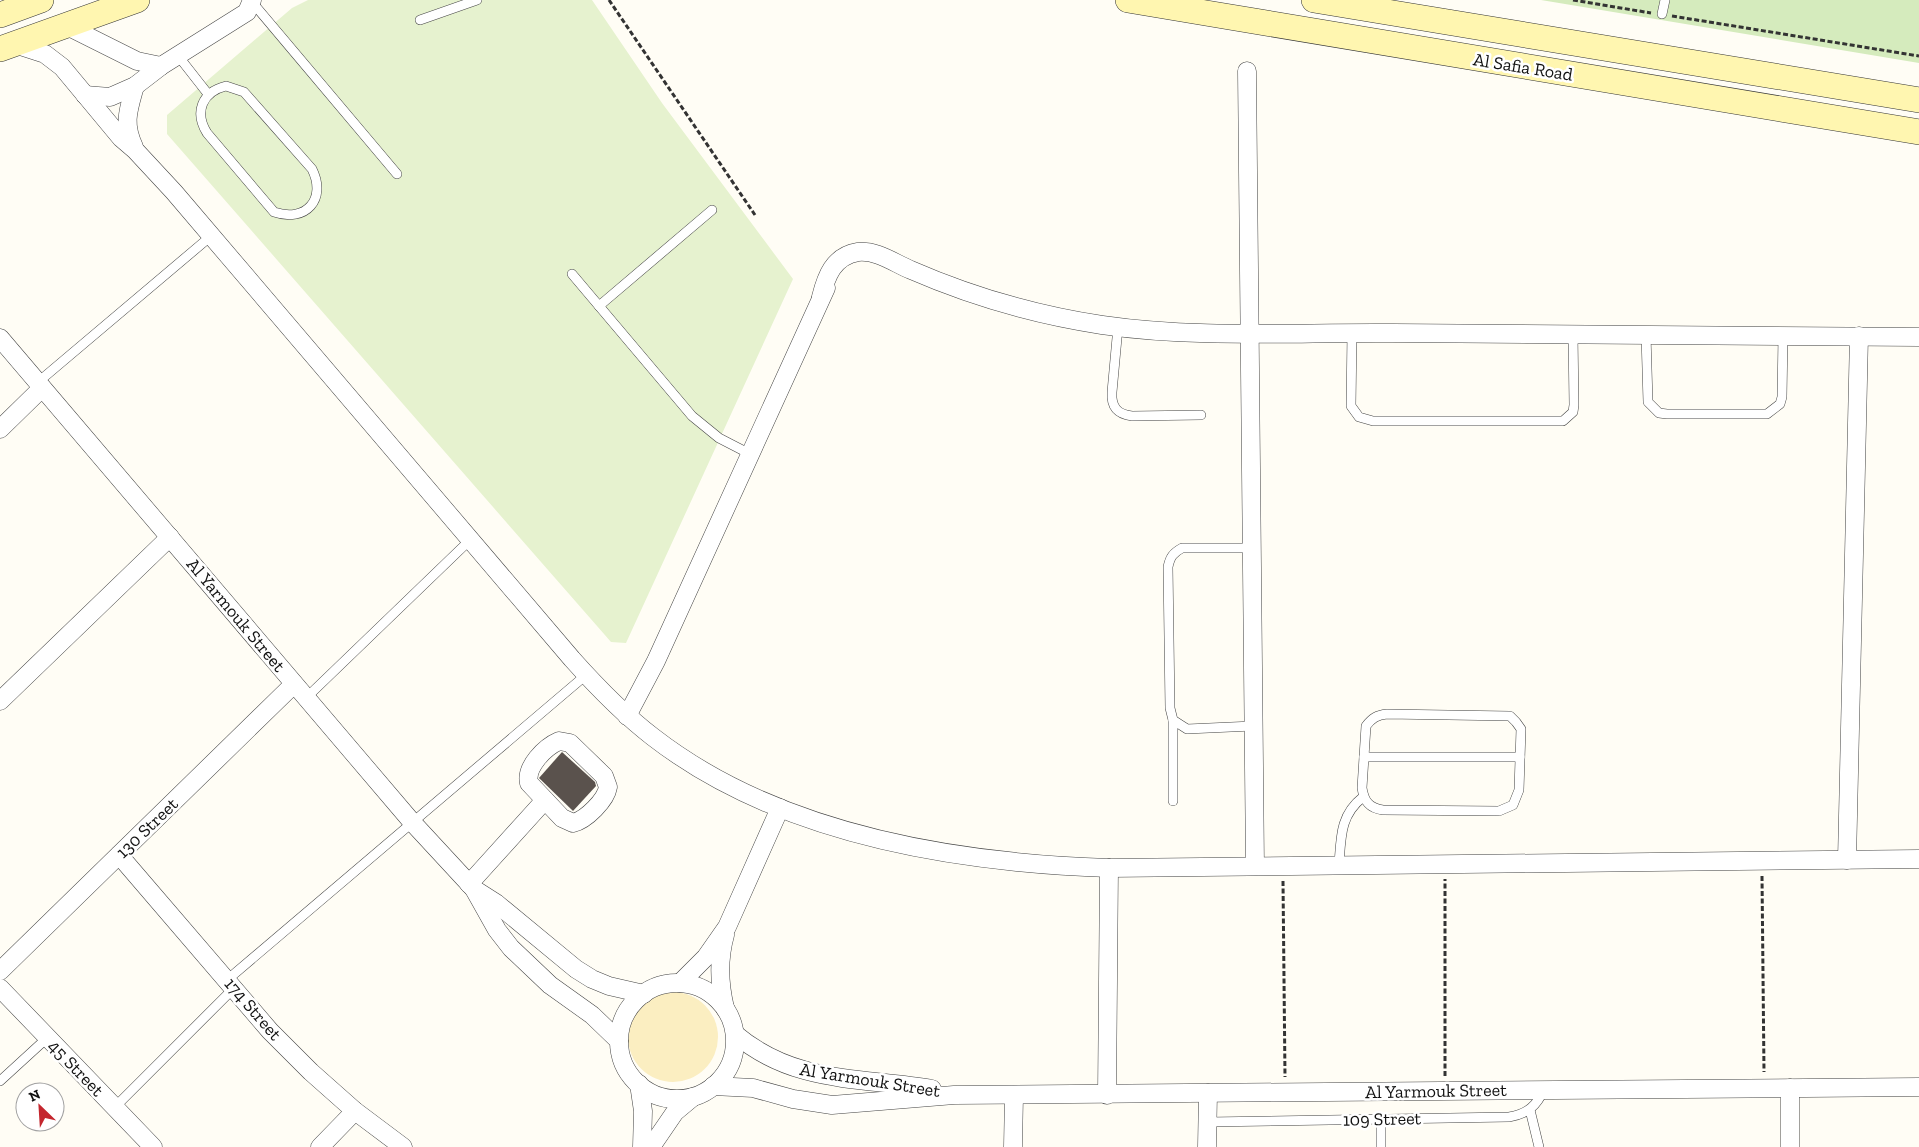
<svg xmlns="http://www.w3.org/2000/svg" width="1919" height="1147" font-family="'Zilla Slab',serif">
	<rect width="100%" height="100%" fill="#fffdf5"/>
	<!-- green -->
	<polygon fill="#d5ebbd" points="1541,0 1919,0 1919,63"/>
	<!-- sand -->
	<circle fill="#fbeec1" cx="673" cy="1037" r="45"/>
	<!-- pitch -->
	<polygon fill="#e6f2cf" points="308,0 592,0 662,103 793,279 626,643 611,642 167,134 167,115 292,8"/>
	<!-- building -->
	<polygon fill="#5a524d" points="562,752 595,782 596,786 573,811 539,778"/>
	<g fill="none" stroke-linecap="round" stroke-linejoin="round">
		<defs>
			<g id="lane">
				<polyline points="252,2 397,174"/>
				<polyline points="1662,14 1665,0"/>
				<polyline points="420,20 477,0"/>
				<polyline points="179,57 208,94"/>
				<path d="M226,86l18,6 68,77c15,30 -6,54 -38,43l-67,-79c-13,-21 -5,-41 19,-47z"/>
				<polyline points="572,274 692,416 719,438 750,454"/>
				<polyline points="599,306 712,210"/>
				<path d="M1118,327l-6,65c-1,15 5,22 20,24l69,-1"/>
				<polyline points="1352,333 1351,406 1359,417 1373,421 1563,421 1573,412 1574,405 1573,335"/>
				<polyline points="1646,335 1648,402 1659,413 1667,414 1767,414 1780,404 1782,397 1783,336"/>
				<polyline points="37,383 211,236"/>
				<path d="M1252,548h-70c-9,5 -12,9 -14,19l2,141 3,12 14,9 66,-3"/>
				<polyline points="306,698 470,540"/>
				<path d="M1387,714l123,2 6,6 5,7 -2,61 -6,15 -14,6 -116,-1c-14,-2 -19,-9 -21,-22l4,-62c6,-8 11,-11 21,-12z"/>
				<polyline points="1364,757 1520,757"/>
				<polyline points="1173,801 1173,720"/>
				<path d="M1339,865c2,-28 1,-50 24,-68"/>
				<polyline points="227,980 586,675"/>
				<polyline points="0,1081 47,1038"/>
				<polyline points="114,1108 234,988"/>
				<polyline points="1530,1110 1539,1147"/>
				<path d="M1208,1122l301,-5c18,-3 28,-11 35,-28"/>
				<polyline points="1381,1147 1381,1119"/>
			</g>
			<g id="street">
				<polyline points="67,26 137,61 161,66"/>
				<path d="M14,44l31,10 17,13 59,71 14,12 39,42 398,467c25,28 51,55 81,78 125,97 302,126 456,131l810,-9"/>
				<polyline points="1247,71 1255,866"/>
				<polyline points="85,95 110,97 135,86 161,66 247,12 252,0"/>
				<path d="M134,147c-11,-24 -6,-36 1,-61"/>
				<path d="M821,297c5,-20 12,-41 37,-45 19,-2 36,11 53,18 62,27 125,45 191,55 96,14 195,7 291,8 176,2 351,3 526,4"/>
				<polyline points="0,338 412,822 474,889 497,930 511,948 550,985 592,1015 619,1041"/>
				<polyline points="0,429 42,388"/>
				<polyline points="0,701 170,537"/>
				<polyline points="627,716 656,661 826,288"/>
				<path d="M559,741l11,2 34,33 4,11c-2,13 -22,33 -35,36l-11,-5 -33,-35c-4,-16 16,-36 30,-42z"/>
				<polyline points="119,855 270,1031 311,1072 355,1111 403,1147"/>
				<polyline points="1847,860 1859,336"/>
				<polyline points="469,884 545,800"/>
				<polyline points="474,889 496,903 576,969 592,979 609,986 644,994"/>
				<path d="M725,935c-7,25 -6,48 0,73"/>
				<polyline points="0,971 294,684"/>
				<polyline points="680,983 706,957 727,927 780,808"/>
				<circle cx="677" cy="1041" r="58"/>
				<polyline points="0,988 153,1147"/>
				<path d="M735,1034c59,50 125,43 197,55"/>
				<polyline points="639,1084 643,1111 642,1147"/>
				<polyline points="713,1086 753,1088 793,1099 832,1105 954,1095 1919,1087"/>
				<polyline points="1107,1095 1109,868"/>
				<polyline points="320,1147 355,1111"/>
				<polyline points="651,1147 675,1112 693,1097"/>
				<polyline points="1013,1147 1014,1095"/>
				<polyline points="1207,1147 1208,1093"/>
				<polyline points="1790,1147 1790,1088"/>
			</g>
			<g id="secondary">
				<polyline points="1128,0 1919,132"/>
				<polyline points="1314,0 1919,100"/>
				<polyline points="0,15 41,0"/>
				<polyline points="0,49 137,0"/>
			</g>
		</defs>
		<!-- lane casing -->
		<use href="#lane" stroke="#444" stroke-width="10"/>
		<!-- street casing -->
		<use href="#street" stroke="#444" stroke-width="19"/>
		<!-- secondary casing -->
		<use href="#secondary" stroke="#333" stroke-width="26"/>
		<!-- path -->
		<g stroke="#333" stroke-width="3" stroke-dasharray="5 2.5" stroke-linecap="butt">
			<polyline points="609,0 755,215"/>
			<polyline points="1573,0 1651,13"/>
			<polyline points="1672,16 1919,56"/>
			<polyline points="1762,876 1764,1072"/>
			<polyline points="1283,881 1285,1077"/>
			<polyline points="1445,1076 1445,879"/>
		</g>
		<!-- lane -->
		<use href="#lane" stroke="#fff" stroke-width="9"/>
		<!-- street -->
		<use href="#street" stroke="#fff" stroke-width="18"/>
		<!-- secondary -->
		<use href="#secondary" stroke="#fff6b0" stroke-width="25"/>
	</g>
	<g text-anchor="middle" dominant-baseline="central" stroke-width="5" stroke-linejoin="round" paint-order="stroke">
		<!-- street labels -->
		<g font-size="18" fill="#111" stroke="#fff">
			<text transform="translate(1523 67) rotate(9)">Al Safia Road</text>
			<text transform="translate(236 615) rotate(50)">Al Yarmouk Street</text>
			<text transform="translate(147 828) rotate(-44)">130 Street</text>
			<text transform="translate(253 1009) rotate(49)">174 Street</text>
			<text transform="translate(76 1068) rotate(46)">45 Street</text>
			<text transform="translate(870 1080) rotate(9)">Al Yarmouk Street</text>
			<text transform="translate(1436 1091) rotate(-1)">Al Yarmouk Street</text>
			<text transform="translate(1382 1119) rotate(-1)">109 Street</text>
		</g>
	</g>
	<!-- north arrow -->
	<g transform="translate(40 1107) rotate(335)"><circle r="24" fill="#ffffff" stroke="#a0a0a0"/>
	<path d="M0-4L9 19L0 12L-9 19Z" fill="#c4262e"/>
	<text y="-8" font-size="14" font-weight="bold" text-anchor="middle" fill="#111111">N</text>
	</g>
</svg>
